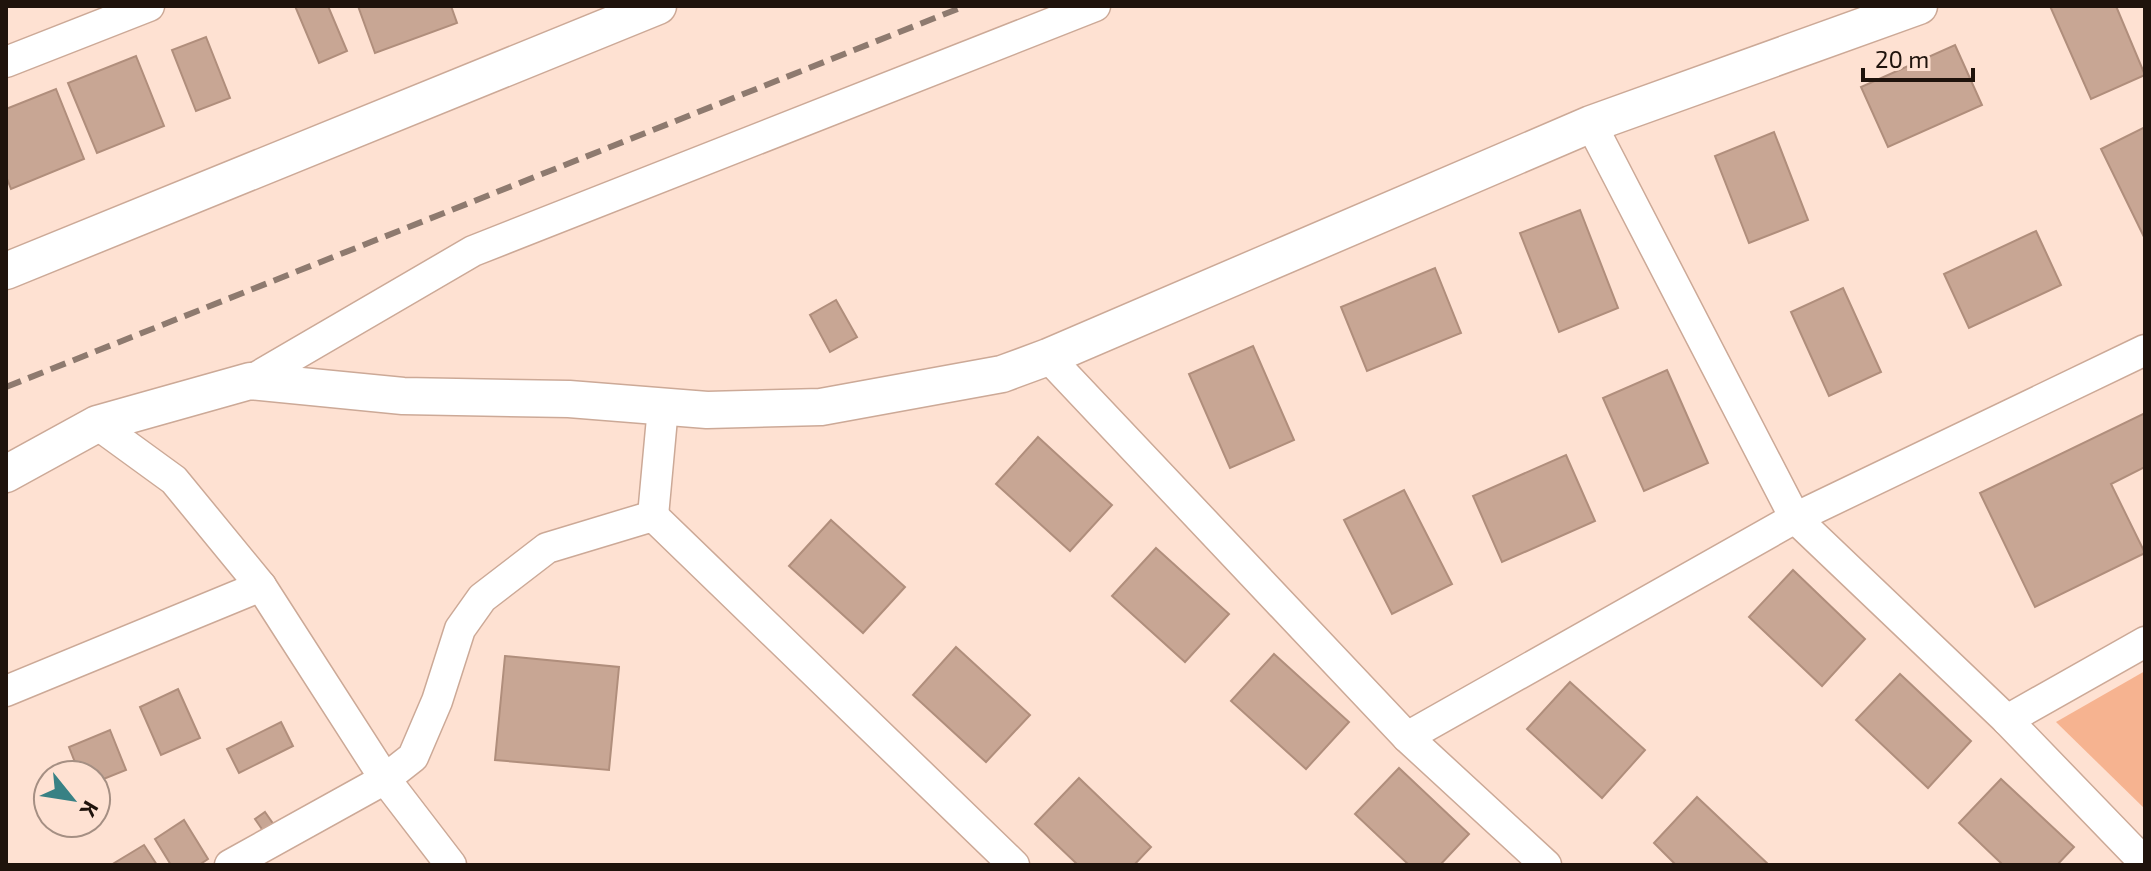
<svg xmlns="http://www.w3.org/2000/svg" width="2151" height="871" font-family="'Exo 2',sans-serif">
	<rect width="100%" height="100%" fill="#fee1d2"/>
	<!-- green -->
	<polygon fill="#f6b390" points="2145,671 2145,809 2056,722"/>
	<!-- building -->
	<g fill="#c8a694" stroke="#b08e7c" stroke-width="2">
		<polygon points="295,6 328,6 347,51 319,63"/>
		<polygon points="358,6 451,6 457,23 375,53"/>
		<polygon points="2050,6 2116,6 2145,75 2091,99"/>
		<polygon points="206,37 230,98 196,111 172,50"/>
		<polygon points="1955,45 1982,105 1888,147 1861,87"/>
		<polygon points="136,56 164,126 97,153 68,83"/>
		<polygon points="56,89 84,159 11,189 6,176 6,109"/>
		<polygon points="2145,127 2145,239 2101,149"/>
		<polygon points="1774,132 1808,220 1749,243 1715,156"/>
		<polygon points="1580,210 1618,308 1559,332 1520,233"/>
		<polygon points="2036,231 2061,285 1969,328 1944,274"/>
		<polygon points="1435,268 1461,333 1367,371 1341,307"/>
		<polygon points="1843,288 1881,372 1829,396 1791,312"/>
		<polygon points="836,300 857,337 830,352 810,315"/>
		<polygon points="1253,346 1294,440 1230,468 1189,374"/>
		<polygon points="1667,370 1708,463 1644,491 1603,398"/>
		<polygon points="2145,413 2145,467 2111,484 2145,553 2035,607 1980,493"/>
		<polygon points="1038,437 1112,505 1070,551 996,484"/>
		<polygon points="1566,455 1595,521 1502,562 1473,496"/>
		<polygon points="1404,490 1452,584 1392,614 1344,520"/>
		<polygon points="831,520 905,587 863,633 789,566"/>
		<polygon points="1156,548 1229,614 1185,662 1112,596"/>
		<polygon points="1793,570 1865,639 1822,686 1749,617"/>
		<polygon points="956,647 1030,715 986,762 913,695"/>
		<polygon points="1274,654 1349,722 1306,769 1231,701"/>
		<polygon points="505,656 619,667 609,770 495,760"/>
		<polygon points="1900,674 1971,741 1928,788 1856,720"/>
		<polygon points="1570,682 1645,750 1602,798 1527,729"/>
		<polygon points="178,689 200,738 161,755 140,707"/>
		<polygon points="281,722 293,746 239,773 227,749"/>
		<polygon points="110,730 126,770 96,782 96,775 80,775 69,747"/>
		<polygon points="1399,768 1469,834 1440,865 1409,865 1355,814"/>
		<polygon points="1079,778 1151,847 1134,865 1078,865 1035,824"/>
		<polygon points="2001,779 2074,847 2057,865 2003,865 1959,823"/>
		<polygon points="1697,797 1769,865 1676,865 1654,843"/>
		<polygon points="265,812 281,835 270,841 255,819"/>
		<polygon points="184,820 208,859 199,865 171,865 155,839"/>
		<polygon points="144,845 157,865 111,865"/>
	</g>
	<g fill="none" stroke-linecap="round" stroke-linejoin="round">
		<defs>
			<g id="minor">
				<polyline points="6,62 149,6"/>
				<polyline points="1591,124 1795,518 2007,720 2145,863"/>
				<polyline points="1048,357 1407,737 1546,865"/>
				<polyline points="250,381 473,251 1095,6"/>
				<polyline points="97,424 174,480 261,586 385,779 451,865"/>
				<polyline points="653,516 663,407"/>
				<polyline points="6,691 261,586"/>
				<polyline points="2007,720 2145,642"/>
				<polyline points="1407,737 1795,518 2145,350"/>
				<polyline points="230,865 385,779 413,757 437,701 460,629 482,598 547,548 653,516 1014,865"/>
			</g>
			<g id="tertiary">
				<polyline points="6,271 658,6"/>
				<polyline points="6,474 97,424 250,381 403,396 569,399 707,410 821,407 1002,374 1048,357 1591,124 1919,6"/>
			</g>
		</defs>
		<!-- minor casing -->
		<use href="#minor" stroke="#cca997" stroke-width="33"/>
		<!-- tertiary casing -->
		<use href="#tertiary" stroke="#cca997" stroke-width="39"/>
		<!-- minor -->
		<use href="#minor" stroke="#fff" stroke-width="30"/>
		<!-- tertiary -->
		<use href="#tertiary" stroke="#fff" stroke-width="36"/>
		<!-- rail -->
		<polyline stroke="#8e7a6f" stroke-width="6" stroke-dasharray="16 8" stroke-linecap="butt" points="6,387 965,6"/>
	</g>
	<!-- border -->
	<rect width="2151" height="871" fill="none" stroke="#1f130c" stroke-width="16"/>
	<!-- north arrow -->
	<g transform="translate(72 799) rotate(120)"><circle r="38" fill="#fee1d2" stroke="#a58f83" stroke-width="2"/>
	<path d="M0-6L14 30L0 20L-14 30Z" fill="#388184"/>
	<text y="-12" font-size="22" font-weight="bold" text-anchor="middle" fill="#1f130c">K</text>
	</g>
	<!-- scale -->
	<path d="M1863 68v12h110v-12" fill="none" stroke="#1f130c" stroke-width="4"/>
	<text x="1875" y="68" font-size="24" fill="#1f130c" stroke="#fee1d2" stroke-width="6" paint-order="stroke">20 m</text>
</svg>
